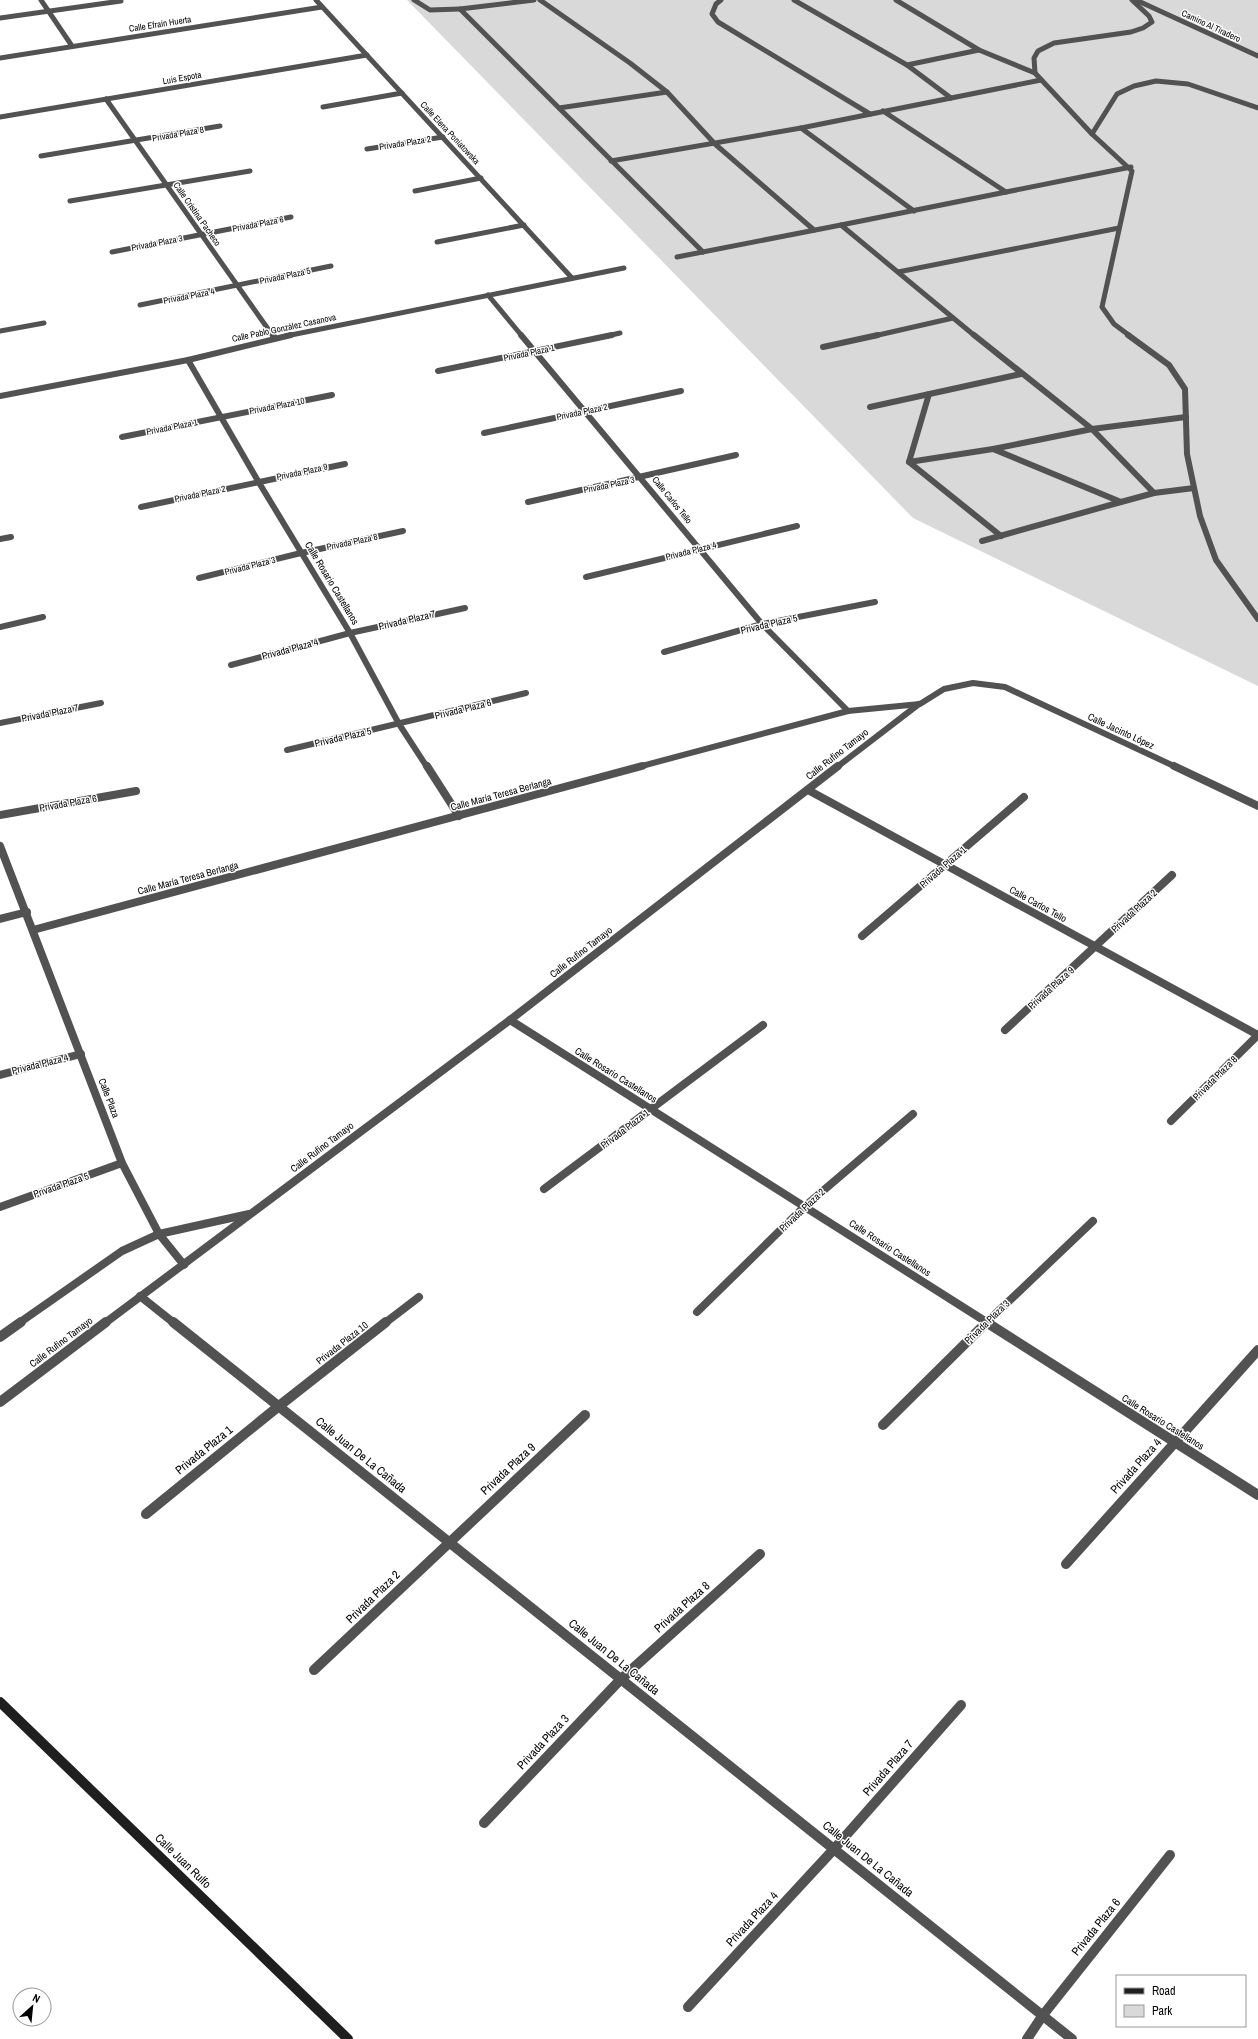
<svg xmlns="http://www.w3.org/2000/svg" width="1258" height="2039" font-family="'Archivo Narrow',sans-serif">
	<rect width="100%" height="100%" fill="#fff"/>
	<!-- green -->
	<polygon fill="#d9d9d9" points="407,0 1258,0 1258,686 913,518"/>
	<g fill="none" stroke-linecap="round" stroke-linejoin="round">
		<!-- lane -->
		<g stroke="#525252" stroke-width="5">
			<polyline points="1136,0 1258,56"/>
			<polyline points="1092,134 1117,94 1134,86 1156,81 1188,84 1258,108"/>
		</g>
		<!-- street-far3 -->
		<g stroke="#525252" stroke-width="5">
			<polyline points="41,0 72,46"/>
			<polyline points="316,0 572,278"/>
			<polyline points="414,0 430,10 460,9"/>
			<polyline points="534,0 460,9 703,252"/>
			<polyline points="540,0 630,63 667,92 715,144 814,230"/>
			<polyline points="721,0 716,4 712,14 718,22 870,114"/>
			<polyline points="794,0 907,65 951,98"/>
			<polyline points="896,0 979,50"/>
			<polyline points="0,18 121,1"/>
			<polyline points="0,58 322,7"/>
			<polyline points="907,65 979,50 1035,73"/>
			<polyline points="106,99 273,336"/>
			<polyline points="323,107 402,93"/>
			<polyline points="559,108 667,92"/>
			<polyline points="883,111 1006,192"/>
			<polyline points="0,117 367,55"/>
			<polyline points="367,149 443,137"/>
			<polyline points="41,156 220,126"/>
			<polyline points="611,161 801,128"/>
			<polyline points="415,191 481,178"/>
			<polyline points="70,201 250,171"/>
			<polyline points="914,211 801,128 1041,80"/>
			<polyline points="437,242 524,225"/>
			<polyline points="112,252 291,217"/>
			<polyline points="677,257 841,225"/>
			<polyline points="898,272 1119,228"/>
			<polyline points="488,295 522,336"/>
			<polyline points="140,305 331,266"/>
			<polyline points="0,331 44,323"/>
			<polyline points="286,336 624,268"/>
			<polyline points="607,336 620,333"/>
			<polyline points="874,336 953,318"/>
			<polyline points="975,336 841,225 1131,167"/>
			<polyline points="1130,336 1114,324 1102,307 1132,171 1092,134 1035,73 1034,58 1038,51 1054,43 1131,32 1143,28 1152,22 1149,16 1132,0"/>
		</g>
		<!-- street-far2 -->
		<g stroke="#525252" stroke-width="6">
			<polyline points="273,335 275,338"/>
			<polyline points="521,335 762,624 848,711"/>
			<polyline points="974,335 1092,429 1154,493 1194,488"/>
			<polyline points="1128,335 1169,365 1185,389 1187,454 1200,516 1216,560 1258,619"/>
			<polyline points="823,347 878,335"/>
			<polyline points="188,360 258,481 350,633 399,724 427,767"/>
			<polyline points="438,371 612,335"/>
			<polyline points="929,394 909,462 993,449 1092,429 1186,417"/>
			<polyline points="0,396 188,360 291,335"/>
			<polyline points="870,407 1021,374"/>
			<polyline points="484,433 681,391"/>
			<polyline points="122,437 332,395"/>
			<polyline points="909,462 1001,536"/>
			<polyline points="528,502 736,455"/>
			<polyline points="1121,502 1154,493"/>
			<polyline points="141,507 345,464"/>
			<polyline points="0,539 11,537"/>
			<polyline points="982,541 1121,502 993,449"/>
			<polyline points="586,577 797,526"/>
			<polyline points="199,578 301,553 403,531"/>
			<polyline points="0,627 43,617"/>
			<polyline points="664,652 762,624 875,602"/>
			<polyline points="231,665 350,633 465,608"/>
			<polyline points="0,723 101,703"/>
			<polyline points="287,750 526,693"/>
			<polyline points="638,767 848,711 920,704 944,689 973,683 1005,687 1176,767"/>
			<polyline points="837,767 919,704"/>
		</g>
		<!-- street-far1 -->
		<g stroke="#525252" stroke-width="8">
			<polyline points="427,766 459,816"/>
			<polyline points="1174,766 1258,806"/>
			<polyline points="808,790 1258,1035"/>
			<polyline points="0,815 136,791"/>
			<polyline points="0,846 122,1163 159,1234 184,1265"/>
			<polyline points="0,919 27,912"/>
			<polyline points="33,930 642,766"/>
			<polyline points="862,936 1024,797"/>
			<polyline points="510,1020 988,1323"/>
			<polyline points="1005,1030 1172,875"/>
			<polyline points="0,1075 81,1054"/>
			<polyline points="1171,1121 1258,1035"/>
			<polyline points="544,1189 763,1025"/>
			<polyline points="0,1207 122,1163"/>
			<polyline points="140,1296 174,1323"/>
			<polyline points="697,1312 804,1207 913,1114"/>
			<polyline points="19,1323 122,1251 159,1234 249,1214"/>
			<polyline points="105,1323 510,1020 838,766"/>
			<polyline points="385,1323 419,1297"/>
			<polyline points="986,1323 1093,1221"/>
		</g>
		<!-- street -->
		<g stroke="#525252" stroke-width="10">
			<polyline points="173,1322 1072,2039"/>
			<polyline points="986,1322 1258,1495"/>
			<polyline points="0,1337 21,1322"/>
			<polyline points="0,1402 106,1322"/>
			<polyline points="883,1425 987,1322"/>
			<polyline points="146,1514 279,1406 386,1322"/>
			<polyline points="1066,1564 1258,1350"/>
			<polyline points="314,1670 585,1415"/>
			<polyline points="484,1823 621,1679 760,1554"/>
			<polyline points="688,2007 834,1849 961,1705"/>
			<polyline points="1027,2039 1043,2015 1170,1855"/>
		</g>
		<!-- secondary -->
		<polyline stroke="#1f1f1f" stroke-width="10" points="0,1702 348,2039"/>
	</g>
	<g text-anchor="middle" dominant-baseline="central" stroke-width="3" stroke-linejoin="round" paint-order="stroke">
		<!-- far-street labels -->
		<g font-size="9" fill="#000" stroke="#fff">
			<text transform="translate(160 24) rotate(-9)">Calle Efraín Huerta</text>
			<text transform="translate(1211 26) rotate(25)">Camino Al Tiradero</text>
			<text transform="translate(182 78) rotate(-10)">Luis Espota</text>
			<text transform="translate(450 133) rotate(47)">Calle Elena Poniatowska</text>
			<text transform="translate(178 134) rotate(-10)">Privada Plaza 8</text>
			<text transform="translate(405 143) rotate(-9)">Privada Plaza 2</text>
			<text transform="translate(197 214) rotate(55)">Calle Cristina Pacheco</text>
			<text transform="translate(258 224) rotate(-11)">Privada Plaza 6</text>
			<text transform="translate(157 243) rotate(-11)">Privada Plaza 3</text>
			<text transform="translate(285 276) rotate(-12)">Privada Plaza 5</text>
			<text transform="translate(189 296) rotate(-11)">Privada Plaza 4</text>
			<text transform="translate(284 328) rotate(-12)">Calle Pablo González Casanova</text>
			<text transform="translate(529 353) rotate(-12)">Privada Plaza 1</text>
			<text transform="translate(277 406) rotate(-11)">Privada Plaza 10</text>
			<text transform="translate(582 412) rotate(-12)">Privada Plaza 2</text>
			<text transform="translate(172 427) rotate(-11)">Privada Plaza 1</text>
			<text transform="translate(302 472) rotate(-12)">Privada Plaza 9</text>
			<text transform="translate(609 485) rotate(-12)">Privada Plaza 3</text>
			<text transform="translate(200 494) rotate(-12)">Privada Plaza 2</text>
			<text transform="translate(672 500) rotate(51)">Calle Carlos Tello</text>
			<text transform="translate(352 542) rotate(-12)">Privada Plaza 8</text>
			<text transform="translate(691 551) rotate(-14)">Privada Plaza 4</text>
			<text transform="translate(250 566) rotate(-14)">Privada Plaza 3</text>
		</g>
		<!-- street labels -->
		<g font-size="10" fill="#000" stroke="#fff">
			<text transform="translate(332 583) rotate(59)">Calle Rosario Castellanos</text>
			<text transform="translate(407 620) rotate(-13)">Privada Plaza 7</text>
			<text transform="translate(769 624) rotate(-13)">Privada Plaza 5</text>
			<text transform="translate(290 649) rotate(-15)">Privada Plaza 4</text>
			<text transform="translate(463 709) rotate(-14)">Privada Plaza 6</text>
			<text transform="translate(50 713) rotate(-11)">Privada Plaza 7</text>
			<text transform="translate(1121 731) rotate(25)">Calle Jacinto López</text>
			<text transform="translate(343 737) rotate(-13)">Privada Plaza 5</text>
			<text transform="translate(837 754) rotate(-38)">Calle Rufino Tamayo</text>
			<text transform="translate(501 794) rotate(-15)">Calle María Teresa Berlanga</text>
			<text transform="translate(68 803) rotate(-10)">Privada Plaza 6</text>
			<text transform="translate(943 867) rotate(-41)">Privada Plaza 1</text>
			<text transform="translate(188 878) rotate(-15)">Calle María Teresa Berlanga</text>
			<text transform="translate(1038 904) rotate(29)">Calle Carlos Tello</text>
			<text transform="translate(1134 911) rotate(-43)">Privada Plaza 2</text>
			<text transform="translate(581 952) rotate(-38)">Calle Rufino Tamayo</text>
			<text transform="translate(1051 988) rotate(-42)">Privada Plaza 9</text>
			<text transform="translate(40 1064) rotate(-14)">Privada Plaza 4</text>
			<text transform="translate(616 1075) rotate(32)">Calle Rosario Castellanos</text>
			<text transform="translate(1215 1078) rotate(-45)">Privada Plaza 8</text>
			<text transform="translate(109 1098) rotate(69)">Calle Plaza</text>
			<text transform="translate(625 1129) rotate(-37)">Privada Plaza 1</text>
			<text transform="translate(322 1147) rotate(-37)">Calle Rufino Tamayo</text>
			<text transform="translate(61 1185) rotate(-19)">Privada Plaza 5</text>
			<text transform="translate(802 1210) rotate(-43)">Privada Plaza 2</text>
			<text transform="translate(890 1248) rotate(33)">Calle Rosario Castellanos</text>
			<text transform="translate(987 1322) rotate(-44)">Privada Plaza 3</text>
			<text transform="translate(61 1342) rotate(-37)">Calle Rufino Tamayo</text>
			<text transform="translate(342 1343) rotate(-38)">Privada Plaza 10</text>
			<text transform="translate(1163 1422) rotate(32)">Calle Rosario Castellanos</text>
		</g>
		<!-- near-street labels -->
		<g font-size="12" fill="#000" stroke="#fff">
			<text transform="translate(204 1450) rotate(-39)">Privada Plaza 1</text>
			<text transform="translate(361 1455) rotate(39)">Calle Juan De La Cañada</text>
			<text transform="translate(1136 1466) rotate(-48)">Privada Plaza 4</text>
			<text transform="translate(508 1469) rotate(-43)">Privada Plaza 9</text>
			<text transform="translate(373 1597) rotate(-44)">Privada Plaza 2</text>
			<text transform="translate(682 1607) rotate(-42)">Privada Plaza 8</text>
			<text transform="translate(614 1657) rotate(39)">Calle Juan De La Cañada</text>
			<text transform="translate(543 1742) rotate(-47)">Privada Plaza 3</text>
			<text transform="translate(888 1768) rotate(-49)">Privada Plaza 7</text>
			<text transform="translate(868 1859) rotate(39)">Calle Juan De La Cañada</text>
			<text transform="translate(183 1861) rotate(44)">Calle Juan Rulfo</text>
			<text transform="translate(752 1919) rotate(-47)">Privada Plaza 4</text>
			<text transform="translate(1096 1927) rotate(-51)">Privada Plaza 6</text>
		</g>
	</g>
	<!-- legend -->
	<rect x="1116" y="1975" width="130" height="52" fill="#ffffff" stroke="#999999"/>
	<rect x="1124" y="1988" width="20" height="6" fill="#1f1f1f" stroke="#999999"/>
	<text x="1152" y="1995" font-size="12" fill="#000000">Road</text>
	<rect x="1124" y="2005" width="20" height="12" fill="#d9d9d9" stroke="#999999"/>
	<text x="1152" y="2015" font-size="12" fill="#000000">Park</text>
	<!-- north arrow -->
	<g transform="translate(32 2007) rotate(27)"><circle r="19" fill="#ffffff" stroke="#999999"/>
	<path d="M0-3L7 15L0 10L-7 15Z" fill="#000000"/>
	<text y="-6" font-size="11" font-weight="bold" text-anchor="middle" fill="#000000">N</text>
	</g>
</svg>
